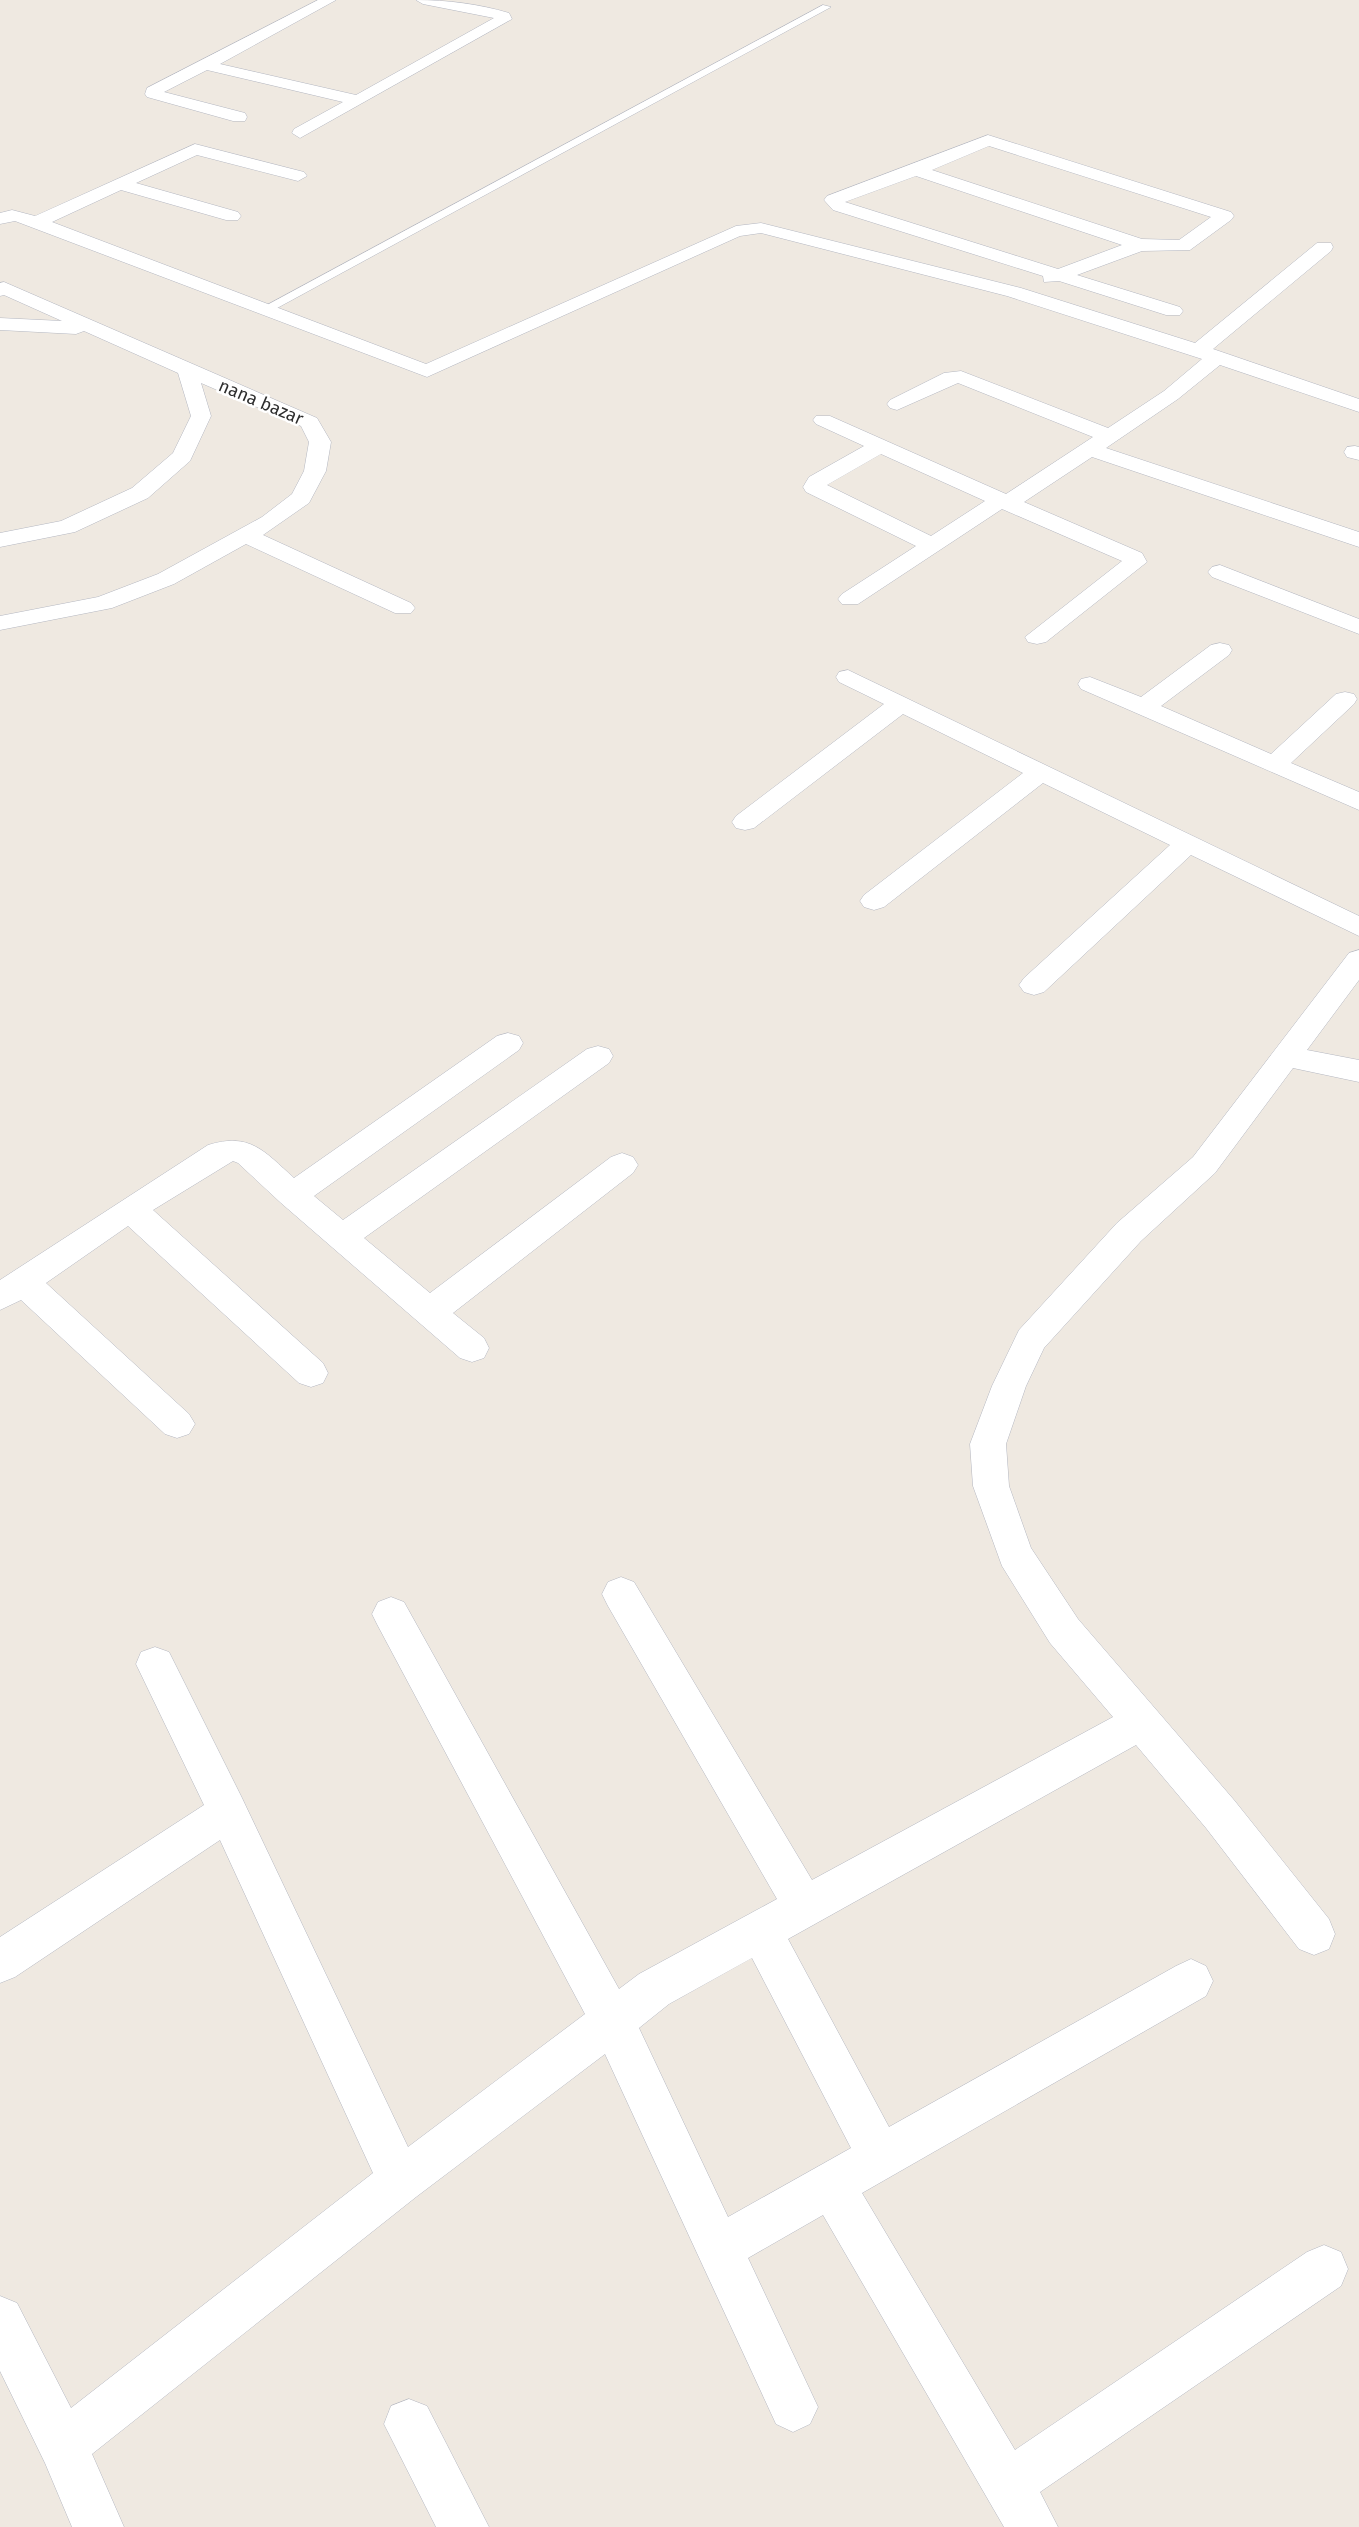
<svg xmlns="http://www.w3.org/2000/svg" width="1359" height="2527" font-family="'Fira Sans',sans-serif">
	<rect width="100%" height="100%" fill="#efe9e1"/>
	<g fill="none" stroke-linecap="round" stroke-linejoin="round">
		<defs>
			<polygon id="lane" points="823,5 831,7 268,313 260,313 258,310"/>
			<g id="street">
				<path d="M318,0h18l-116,64 136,31 138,-77 -71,-14 -7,-4c31,0 63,4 93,13l3,6 -212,119 -8,-5 2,-4 49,-27 -136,-32 -43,22 81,21 2,4 -2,4h-12l-86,-24 -2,-3 2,-6z"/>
				<path d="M988,135l243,77 3,4 -3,4 -41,30 -48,1 -65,24 103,32 3,4 -3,4h-14l-107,-34 -15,1 -1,-6 -210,-66 -9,-10 3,-4zM989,146l222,71 -32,23 -37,-1 -210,-69zM916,176l206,69 -64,24 -213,-67z"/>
				<path d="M195,144l109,28 3,4 -9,5 -101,-26 -61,28 102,29 3,4 -3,4h-12l-105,-30 -69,32 374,142 310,-138 25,-3 260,65 174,55 122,-100h14l2,4 -2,4 -118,98 146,50v13l-139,-47 -42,34 -72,49 253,84v15l-267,-90 -68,45 118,51 5,9 -101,80 -9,2 -9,-2 -3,-5 97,-76 -120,-52 -144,95h-16l-4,-5 4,-5 74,-48 -110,-54 -3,-5 6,-10 55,-31 -48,-22 -3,-4 3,-4h14l176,78 87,-57 -135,-54 -61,27 -7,-2 -3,-4 3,-4 54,-27 17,-2 147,57 56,-37 38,-32 -195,-63 -246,-63 -21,3 -313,141 -412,-156 -15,3v-11l12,-3 23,6zM881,454l104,47 -54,35 -104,-51z"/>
				<polygon points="4,282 317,418 331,442 326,471 309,503 263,535 411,603 415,608 411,613 395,613 246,544 174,584 112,608 0,630 0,616 98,597 158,574 262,517 292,494 304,471 309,442 301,426 201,383 211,416 190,461 148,498 75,532 0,547 0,533 61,521 132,488 173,453 191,416 178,373 84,331 76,334 0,330 0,318 62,321 4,295 0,296 0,283"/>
				<polygon points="1355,446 1359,447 1359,460 1347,457 1344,452 1347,447"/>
				<polygon points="1220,565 1359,619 1359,634 1212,577 1208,572 1212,567"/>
				<polygon points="1220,643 1229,645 1232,650 1229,655 1161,706 1271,754 1336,694 1345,692 1354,694 1357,699 1354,704 1291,763 1359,792 1359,810 1081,689 1078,684 1081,679 1090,677 1141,697 1211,645"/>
				<polygon points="848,670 1359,916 1359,936 1191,855 1044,992 1034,995 1024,992 1019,985 1024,978 1170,845 1043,783 884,907 874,910 864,907 860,901 864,895 1023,773 903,714 754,828 745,830 736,828 732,822 736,816 884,704 839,682 836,677 839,672"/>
				<path d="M1359,950v30l-52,70 52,10v22l-66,-14 -78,105 -74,68 -97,107 -18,38 -20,58 3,42 22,62 47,71 156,181 95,119 6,15 -6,15 -15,6 -15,-6 -93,-121 -70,-83 -348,194 101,188 287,-161 15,-7 15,7 7,15 -7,15 -344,197 153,257 292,-198 17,-7 17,7 7,17 -7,17 -301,206 18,35h-54l-181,-312 -75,43 70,149 -8,17 -17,8 -17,-8 -171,-370 -189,143 -324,257 32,73h-52l-27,-64 -45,-92v-75l17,7 54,105 302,-235 -153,-333 -205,137 -15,6v-46l204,-132 -68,-141 5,-12 14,-5 14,5 73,146 166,349 177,-133 -207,-388 -6,-12 6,-12 13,-5 13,5 215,387 20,-15 138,-75 -169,-293 -6,-12 6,-12 13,-5 13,5 178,298 301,-163 -63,-74 -48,-77 -29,-80 -3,-42 22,-58 27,-56 98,-107 76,-66 156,-204zM752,1958l99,190 -123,69 -89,-189 30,-24z"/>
				<path d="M508,1033l11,3 4,7 -4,7 -205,146 29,24 244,-171 11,-3 11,3 4,7 -4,7 -245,175 66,55 181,-136 11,-4 11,4 5,8 -5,8 -180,140 31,25 5,10 -5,10 -12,4 -12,-4 -179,-155 -43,-40 -5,-2 -80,49 170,153 5,10 -5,10 -12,4 -12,-4 -171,-157 -82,57 143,131 6,10 -6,10 -12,4 -12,-4 -144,-134 -21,10v-30l208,-135c42,-13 56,6 86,33l203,-142z"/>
				<polygon points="409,2399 427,2406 489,2527 436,2527 384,2424 391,2406"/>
			</g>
		</defs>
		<!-- lane casing -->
		<use href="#lane" stroke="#b4b7c1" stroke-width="1"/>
		<!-- street casing -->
		<use href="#street" stroke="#b4b7c1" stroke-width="1"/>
		<!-- lane -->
		<use href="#lane" fill="#fff" fill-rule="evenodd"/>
		<!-- street -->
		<use href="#street" fill="#fff" fill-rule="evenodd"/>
	</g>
	<g text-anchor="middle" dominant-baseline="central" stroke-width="5" stroke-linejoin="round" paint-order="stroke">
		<!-- far-street labels -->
		<g font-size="18" fill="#2e2e2e" stroke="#fff">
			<text transform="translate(261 402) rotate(23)">nana bazar</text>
		</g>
	</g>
</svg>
